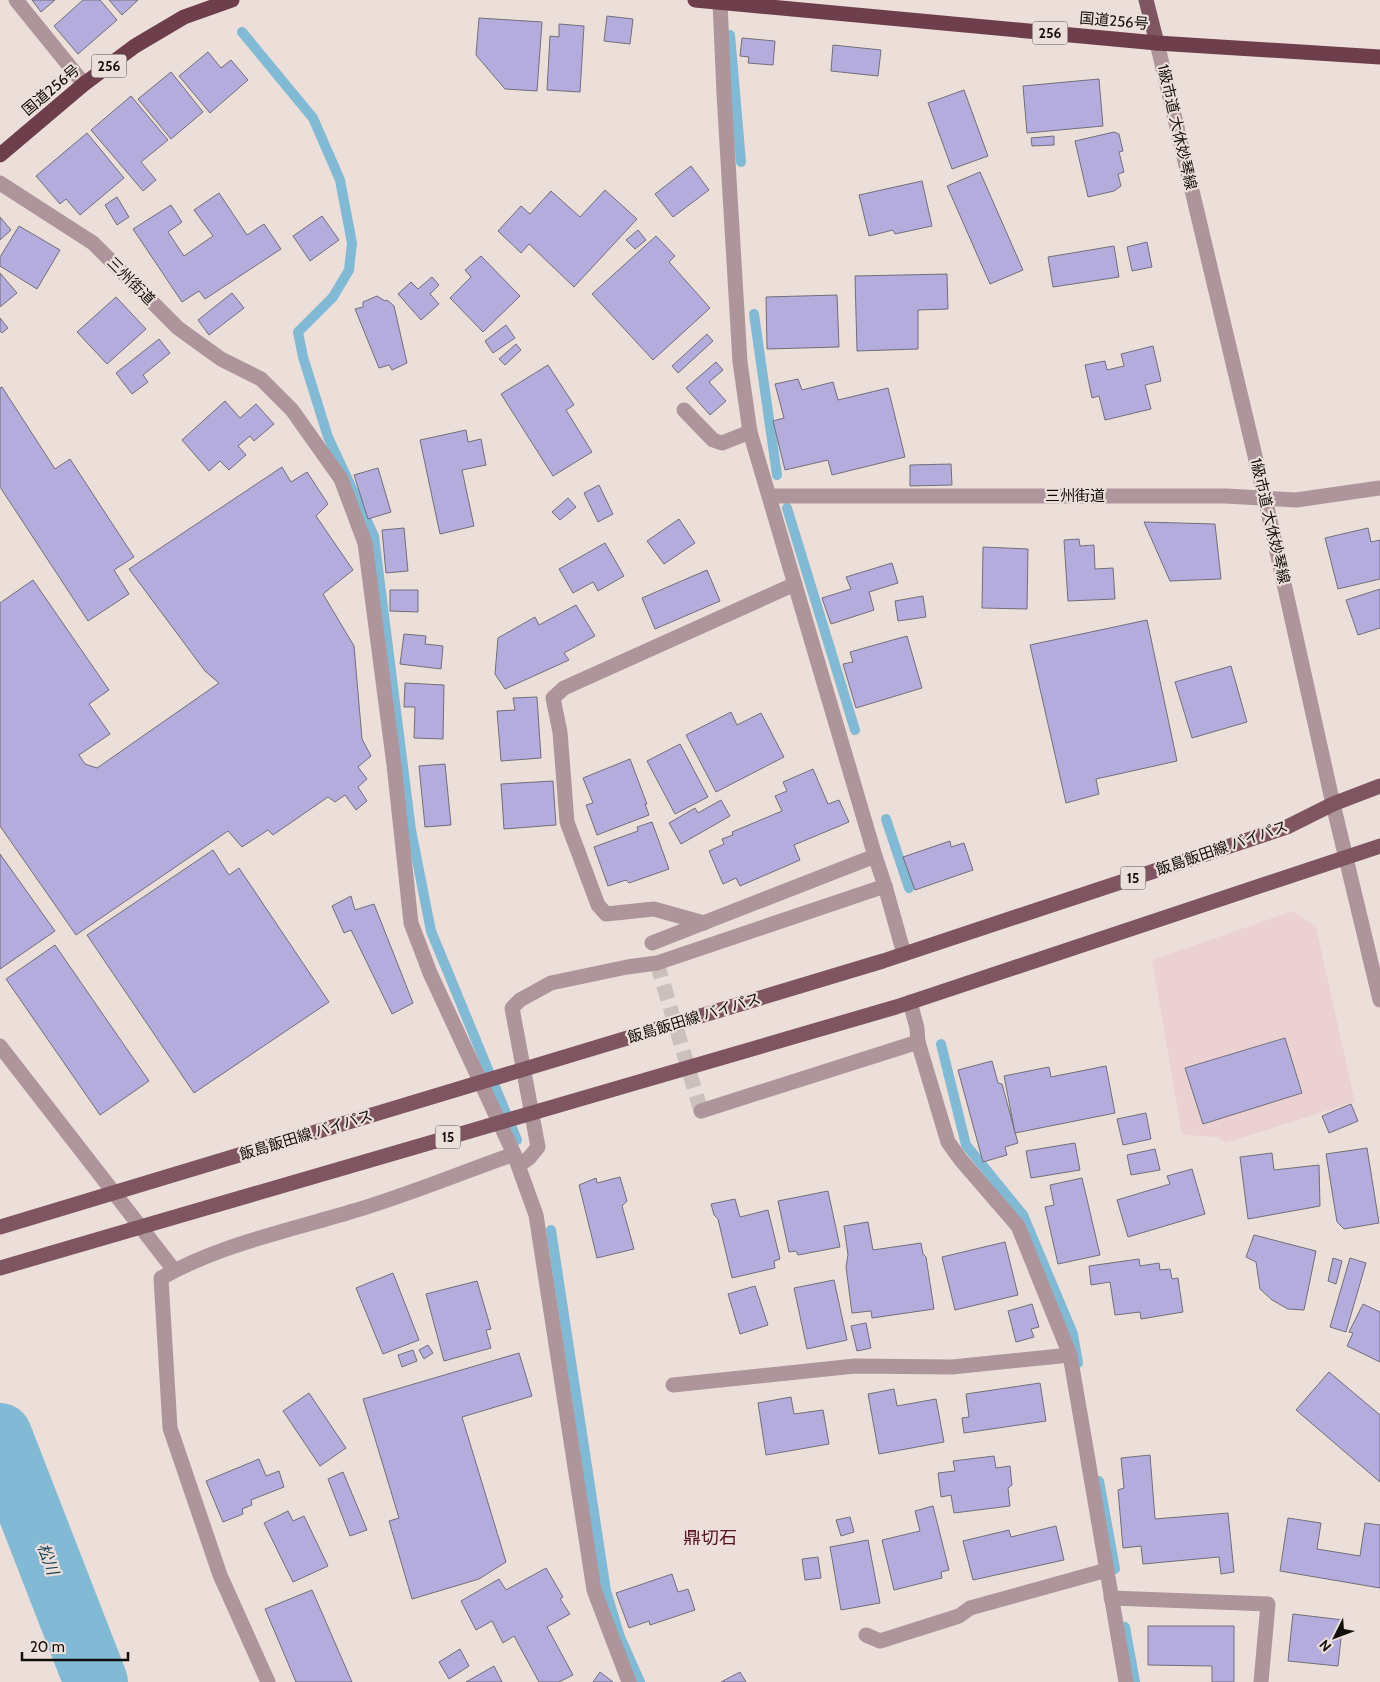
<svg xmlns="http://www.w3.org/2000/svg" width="1380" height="1682" font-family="Cabin,'Noto Sans JP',sans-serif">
	<rect width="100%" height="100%" fill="#ecdfda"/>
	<!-- commercial -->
	<polygon fill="#ecd1d3" points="1293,911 1316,927 1355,1102 1225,1143 1219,1137 1182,1135 1152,960"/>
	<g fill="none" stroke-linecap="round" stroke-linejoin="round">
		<!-- stream -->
		<g stroke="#82b9d4" stroke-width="10">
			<polyline points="242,32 313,118 340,180 352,243 349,270 333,297 298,332 303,357 328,437 374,536 411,830 431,931 517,1140"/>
			<polyline points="730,35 741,162"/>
			<polyline points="754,314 777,475"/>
			<polyline points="787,508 855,730"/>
			<polyline points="886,819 909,888"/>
			<polyline points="941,1044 966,1145 1023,1215 1073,1334 1078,1363"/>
			<polyline points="551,1230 606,1591 620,1637 640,1682"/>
			<polyline points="1099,1481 1115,1569"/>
			<polyline points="1125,1627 1135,1682"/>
		</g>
		<!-- river -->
		<polyline stroke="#82b9d4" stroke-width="64" points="0,1435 96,1682"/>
	</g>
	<!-- building -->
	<g fill="#b4acdc" stroke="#716f79">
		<polygon points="32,0 55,0 41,12"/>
		<polygon points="83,0 100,0 117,20 78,54 54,26"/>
		<polygon points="109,0 138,0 122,15"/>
		<polygon points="607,16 633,19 630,44 604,41"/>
		<polygon points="479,18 542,22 537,91 505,89 476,55"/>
		<polygon points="559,24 584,26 580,92 547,90 550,36 559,37"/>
		<polygon points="742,38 775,41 773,65 748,63 749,57 740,56"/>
		<polygon points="833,45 881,50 878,76 831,71"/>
		<polygon points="208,52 221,68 231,60 248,80 210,113 179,76"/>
		<polygon points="171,72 203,112 171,139 138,99"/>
		<polygon points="1099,79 1103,126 1027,133 1023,86"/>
		<polygon points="964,90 988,156 952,169 928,103"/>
		<polygon points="131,96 168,140 141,162 156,180 143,191 91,130"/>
		<polygon points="1114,132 1119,134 1123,151 1119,152 1124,172 1118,174 1121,186 1114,191 1088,197 1075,141"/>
		<polygon points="87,133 124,178 80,215 66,199 60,204 36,176"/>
		<polygon points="1054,136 1054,145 1032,146 1031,138"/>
		<polygon points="691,166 709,190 673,217 655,194"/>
		<polygon points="980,172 1023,270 990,284 947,186"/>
		<polygon points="922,181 932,226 895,234 893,230 869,236 859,195"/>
		<polygon points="605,190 637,219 574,287 529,244 521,253 498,231 521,206 530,214 551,191 580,217"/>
		<polygon points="219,193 247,235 264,224 281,249 205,299 199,291 182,302 133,229 171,205 182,222 168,232 184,256 213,236 194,210"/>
		<polygon points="117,197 129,217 117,225 105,205"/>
		<polygon points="322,216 339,240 310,261 293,236"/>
		<polygon points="0,217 11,230 0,240"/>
		<polygon points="19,226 60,250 37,289 0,266 0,257"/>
		<polygon points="638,230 646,240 635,249 626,240"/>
		<polygon points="656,236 675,256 669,262 710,308 653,360 592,294"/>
		<polygon points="1147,242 1152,267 1132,271 1127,247"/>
		<polygon points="1114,246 1119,277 1053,287 1048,257"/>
		<polygon points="481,256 520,296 483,332 450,298 471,277 465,270"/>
		<polygon points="0,273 17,293 0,307"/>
		<polygon points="947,274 948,309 918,310 918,349 857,351 855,276"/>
		<polygon points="432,277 439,285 430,294 439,304 421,320 398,294 411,282 418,289"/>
		<polygon points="232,293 244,308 209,335 198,320"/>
		<polygon points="837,295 839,347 767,349 766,297"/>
		<polygon points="377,296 385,301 387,300 394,306 407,363 392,370 389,365 379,368 355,309 363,307 363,302"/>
		<polygon points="116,297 146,329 107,364 77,332"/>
		<polygon points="0,318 8,328 2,333 0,331"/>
		<polygon points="506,325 515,338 493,353 485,341"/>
		<polygon points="707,334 713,341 678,373 672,366"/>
		<polygon points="159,339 170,353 143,375 148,382 132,394 116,373"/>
		<polygon points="516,344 521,350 505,365 499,359"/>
		<polygon points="1153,346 1161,381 1145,385 1151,409 1105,420 1099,396 1092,398 1085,365 1105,361 1107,370 1124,366 1121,354"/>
		<polygon points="716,362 723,370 709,382 726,401 710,415 686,388"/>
		<polygon points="548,365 574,405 566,410 592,452 553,476 501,394"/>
		<polygon points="798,379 802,390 833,382 838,400 888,388 905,457 832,475 828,460 785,470 773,421 784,418 775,384"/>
		<polygon points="2,387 55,469 70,459 134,557 114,570 129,594 88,621 0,487 0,388"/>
		<polygon points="225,401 240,418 256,404 274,424 254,441 250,436 238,446 246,455 229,470 220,461 209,471 182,440"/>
		<polygon points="466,430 468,442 481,439 486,465 462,470 474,526 440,534 420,440"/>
		<polygon points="951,464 952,485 910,486 910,465"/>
		<polygon points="282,467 291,482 307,472 328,504 316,516 353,570 323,594 354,646 362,739 371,756 358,767 367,779 358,787 367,801 356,810 345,795 335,802 328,797 273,835 268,830 242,847 228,831 76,935 0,826 0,603 33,580 109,690 89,704 110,734 79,755 85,764 97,768 219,683 205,671 129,569"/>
		<polygon points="378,468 391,512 368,519 354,475"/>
		<polygon points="599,485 613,514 598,522 584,493"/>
		<polygon points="568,498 576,507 560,520 552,512"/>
		<polygon points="679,519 695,543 664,564 647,541"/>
		<polygon points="1144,522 1215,524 1221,579 1170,581"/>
		<polygon points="404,528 408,571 386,573 382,530"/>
		<polygon points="1368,528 1371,542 1380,540 1380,579 1338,589 1325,538"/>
		<polygon points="1079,539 1080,546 1094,545 1095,569 1113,568 1115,599 1068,601 1064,540"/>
		<polygon points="605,543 624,576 598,591 593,582 573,593 559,569"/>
		<polygon points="983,547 1028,549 1027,609 982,608"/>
		<polygon points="892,563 898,583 869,592 874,610 831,624 822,598 851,589 846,577"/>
		<polygon points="707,570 720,601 655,629 642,598"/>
		<polygon points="1380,589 1380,628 1358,635 1346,600"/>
		<polygon points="390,590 418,590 418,612 390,611"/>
		<polygon points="923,596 926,617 898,621 895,601"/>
		<polygon points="576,605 595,636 564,653 569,660 505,689 495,674 498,638 535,617 539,625"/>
		<polygon points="1147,620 1177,761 1096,779 1099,794 1066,803 1030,645"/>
		<polygon points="404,634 426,636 425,644 443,646 441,669 400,664"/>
		<polygon points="907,636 922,688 856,708 843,664 853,662 850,652"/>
		<polygon points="1231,666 1247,722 1192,738 1175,682"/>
		<polygon points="405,683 444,685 443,739 414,738 415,707 404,707"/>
		<polygon points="537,697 541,758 501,761 497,711 515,710 513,698"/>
		<polygon points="731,712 737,725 761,713 784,757 716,792 686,735"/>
		<polygon points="680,744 708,797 675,814 647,761"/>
		<polygon points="630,759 647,804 645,804 649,815 597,835 586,805 593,803 583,778"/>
		<polygon points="445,764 451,825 425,827 419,766"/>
		<polygon points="813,769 828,804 839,800 849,822 794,845 800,860 740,886 736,878 723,884 709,851 724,844 722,839 733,835 732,832 782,811 775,796 787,791 783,782"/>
		<polygon points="553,781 556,825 504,829 501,784"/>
		<polygon points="721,800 730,816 681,844 669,823 695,808 698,813"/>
		<polygon points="652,822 669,869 629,883 626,880 608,886 594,847 638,831 637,827"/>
		<polygon points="950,841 951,847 964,843 973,870 915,890 903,857"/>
		<polygon points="213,850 229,875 239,868 329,1002 194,1093 87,935"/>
		<polygon points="0,854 55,931 0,969"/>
		<polygon points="351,896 355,910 374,904 413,1003 392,1014 351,930 344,933 332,906"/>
		<polygon points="55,945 149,1081 100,1115 6,979"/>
		<polygon points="1285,1038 1302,1093 1203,1124 1185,1068"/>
		<polygon points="992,1061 998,1083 1002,1084 1018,1143 1005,1147 1007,1155 983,1162 958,1070"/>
		<polygon points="1106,1066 1115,1113 1015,1133 1004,1076 1049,1067 1051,1077"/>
		<polygon points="1351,1104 1358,1121 1329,1133 1322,1116"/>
		<polygon points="1146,1113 1151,1139 1123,1145 1117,1119"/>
		<polygon points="1075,1143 1080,1170 1031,1178 1026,1151"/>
		<polygon points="1367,1148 1379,1223 1344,1229 1337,1222 1326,1154"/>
		<polygon points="1155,1149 1160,1170 1131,1175 1127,1155"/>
		<polygon points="1272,1153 1274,1170 1319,1165 1320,1206 1248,1219 1240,1157"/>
		<polygon points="1192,1169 1205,1214 1128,1237 1117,1200 1170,1184 1167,1176"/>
		<polygon points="620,1177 627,1201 622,1206 634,1249 597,1258 579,1185 596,1178 597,1183"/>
		<polygon points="1082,1178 1100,1255 1058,1264 1045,1207 1054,1205 1050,1185"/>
		<polygon points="828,1191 840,1247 798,1255 796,1251 789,1252 778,1201"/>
		<polygon points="735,1199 740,1217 768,1210 780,1259 774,1261 775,1268 732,1278 718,1219 714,1215 711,1204"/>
		<polygon points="868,1222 873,1250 921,1243 923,1254 926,1257 934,1309 872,1318 871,1311 852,1313 846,1267 848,1255 844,1226"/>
		<polygon points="1254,1235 1316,1251 1304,1310 1288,1309 1272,1300 1260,1289 1256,1262 1246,1257"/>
		<polygon points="1005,1242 1018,1295 955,1310 942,1257"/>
		<polygon points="1333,1258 1342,1261 1336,1284 1328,1281"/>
		<polygon points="1350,1258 1366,1263 1346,1332 1330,1327"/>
		<polygon points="1139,1259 1140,1266 1159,1263 1160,1270 1170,1269 1172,1279 1178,1278 1183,1312 1141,1319 1140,1312 1115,1315 1110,1282 1091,1285 1089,1266"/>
		<polygon points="393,1273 419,1340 383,1354 356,1288"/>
		<polygon points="834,1280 847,1340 807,1349 794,1288"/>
		<polygon points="477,1281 491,1329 486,1330 491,1348 444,1361 426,1294"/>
		<polygon points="755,1286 768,1325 740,1334 728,1294"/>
		<polygon points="1032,1304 1039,1327 1031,1329 1034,1337 1016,1342 1008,1311"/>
		<polygon points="1363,1304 1380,1312 1380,1362 1347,1346 1353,1333 1349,1332"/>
		<polygon points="866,1323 871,1348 857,1351 851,1326"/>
		<polygon points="428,1345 433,1353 424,1359 419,1350"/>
		<polygon points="413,1350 417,1361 402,1367 398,1355"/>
		<polygon points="519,1353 532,1396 462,1417 506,1562 479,1579 412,1599 389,1521 399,1518 363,1399"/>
		<polygon points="1329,1372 1380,1415 1380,1482 1296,1410"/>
		<polygon points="1040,1383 1046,1421 964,1433 962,1418 969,1417 966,1394"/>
		<polygon points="894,1389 897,1406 936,1399 944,1442 879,1454 868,1394"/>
		<polygon points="309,1393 346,1448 320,1466 283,1411"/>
		<polygon points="791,1397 794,1414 823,1410 829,1444 766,1455 758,1403"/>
		<polygon points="1150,1455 1155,1519 1228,1513 1234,1572 1221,1574 1219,1557 1143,1564 1141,1546 1123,1548 1118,1490 1124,1488 1121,1458"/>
		<polygon points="994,1456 996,1468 1010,1466 1012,1485 1008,1488 1010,1506 954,1513 951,1495 941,1497 938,1473 955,1471 953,1461"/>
		<polygon points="259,1459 266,1476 279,1471 284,1487 251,1500 252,1505 242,1509 243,1514 223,1522 206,1481"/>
		<polygon points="343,1472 367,1530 350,1536 328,1479"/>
		<polygon points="933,1506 949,1570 941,1572 942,1578 894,1590 882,1540 920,1531 915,1511"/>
		<polygon points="288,1511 293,1521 304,1516 328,1566 293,1582 264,1523"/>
		<polygon points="850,1517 854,1532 841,1536 836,1520"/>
		<polygon points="1288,1518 1321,1523 1317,1549 1360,1556 1365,1523 1380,1525 1380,1588 1280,1571"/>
		<polygon points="1056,1526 1064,1560 973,1580 963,1541 1009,1530 1011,1537"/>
		<polygon points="868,1540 880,1603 841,1610 830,1547"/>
		<polygon points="818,1557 821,1578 805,1580 802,1559"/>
		<polygon points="546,1568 563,1597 560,1599 570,1614 547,1627 573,1675 559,1682 539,1682 514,1636 503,1643 492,1621 476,1630 461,1601 499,1579 506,1590"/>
		<polygon points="672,1574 678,1592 688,1589 695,1610 650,1625 649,1621 629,1628 616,1593"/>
		<polygon points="312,1590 352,1682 296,1682 265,1609"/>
		<polygon points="1293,1614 1343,1620 1338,1666 1288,1661"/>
		<polygon points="1148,1626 1234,1626 1234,1682 1212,1682 1212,1666 1148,1665"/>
		<polygon points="460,1649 469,1666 449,1679 439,1662"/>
		<polygon points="494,1666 502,1682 466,1682"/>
		<polygon points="600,1672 613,1682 593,1682"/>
		<polygon points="740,1672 746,1682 721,1682"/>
	</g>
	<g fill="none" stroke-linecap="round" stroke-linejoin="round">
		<!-- minor-tunnel -->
		<polyline stroke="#cbc0bb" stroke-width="15" stroke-dasharray="15 8" stroke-linecap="butt" points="657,963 701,1111"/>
		<!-- minor -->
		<g stroke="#ae959b" stroke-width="15">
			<polyline points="16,0 84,84"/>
			<polyline points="720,2 724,94 740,362 750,432 875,856 885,886 904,954"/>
			<polyline points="1157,43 1265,498 1333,804 1380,1000"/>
			<polyline points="0,183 93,243 178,328 221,359 261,379 292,410 341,479 365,543 394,765 411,923 430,973 514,1154 536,1215 594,1590 629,1682"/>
			<polyline points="684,410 713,440 722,443 750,432"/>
			<polyline points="770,496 1226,496 1296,500 1380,488"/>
			<polyline points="704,923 654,909 606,914 598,905 567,822 560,732 553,698 564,688 795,584"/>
			<polyline points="652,943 875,856"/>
			<polyline points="910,1002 917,1028 918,1042 948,1142 961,1160 1018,1226 1070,1355 1126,1682"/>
			<polyline points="0,1046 174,1270"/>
			<polyline points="701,1111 918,1042"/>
			<polyline points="519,1165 529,1158 538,1147 512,1008 520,1000 551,983 627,967 657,963 885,886"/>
			<polyline points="673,1385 855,1366 952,1367 1070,1355"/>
			<polyline points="1111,1598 1268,1604 1261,1682"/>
			<polyline points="866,1635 880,1641 959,1616 970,1608 1107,1570"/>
			<path d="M268,1682l-48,-107 -50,-147 -9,-150c58,-33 126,-47 189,-66 55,-16 110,-39 164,-58"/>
		</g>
		<!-- major -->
		<g stroke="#7f5561" stroke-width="15">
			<polyline points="1146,0 1157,43"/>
			<polyline points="0,1227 883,961 1287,827 1333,804 1380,786"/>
			<polyline points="0,1268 896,1007 1380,846"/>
		</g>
		<!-- highway -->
		<g stroke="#6e3e4c" stroke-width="15">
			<polyline points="695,0 1157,43 1380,57"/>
			<polyline points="0,155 84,84 135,46 184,17 232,0"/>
		</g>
	</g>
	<g text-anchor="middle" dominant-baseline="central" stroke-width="4.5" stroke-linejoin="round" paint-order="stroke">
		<!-- shield labels -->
		<g fill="#ecdfda" stroke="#534d4a" stroke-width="1">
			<rect x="1032.5" y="21.5" width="35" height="23" rx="4"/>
			<rect x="91.5" y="54.5" width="35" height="23" rx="4"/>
			<rect x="1120.5" y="866.5" width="25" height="23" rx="4"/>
			<rect x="435.5" y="1125.5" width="25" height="23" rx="4"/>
		</g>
		<g font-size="14" font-weight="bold" fill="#120e0c">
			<text x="1050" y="33">256</text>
			<text x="109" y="66">256</text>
			<text x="1133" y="878">15</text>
			<text x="448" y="1137">15</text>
		</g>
		<!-- street labels -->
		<g font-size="15" fill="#120e0c" stroke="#ecdfda">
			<text transform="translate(1114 21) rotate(5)">国道256号</text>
			<text transform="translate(51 90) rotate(-40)">国道256号</text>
			<text transform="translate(1177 127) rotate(77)">1級市道 大休妙琴線</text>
			<text transform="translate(131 281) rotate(45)">三州街道</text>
			<text x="1075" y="496">三州街道</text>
			<text transform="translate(1270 521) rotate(77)">1級市道 大休妙琴線</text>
			<text transform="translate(1222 848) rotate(-19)">飯島飯田線 バイパス</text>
			<text transform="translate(694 1018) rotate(-17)">飯島飯田線 バイパス</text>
			<text transform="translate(306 1135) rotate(-17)">飯島飯田線 バイパス</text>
		</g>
		<!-- water labels -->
		<g font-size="16" font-style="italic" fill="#1c495c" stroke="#ecdfda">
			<text transform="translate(48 1559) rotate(69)">松川</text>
		</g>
		<!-- quarter labels -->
		<g font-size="18" fill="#561222" stroke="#ecdfda">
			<text x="710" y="1538">鼎切石</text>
		</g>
	</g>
	<!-- north arrow -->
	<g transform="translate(1335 1637) rotate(228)" stroke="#ecdfda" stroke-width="4" paint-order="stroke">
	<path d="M0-4L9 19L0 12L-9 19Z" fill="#120e0c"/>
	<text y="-8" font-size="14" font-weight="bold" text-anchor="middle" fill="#120e0c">N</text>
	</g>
	<!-- scale -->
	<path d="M22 1652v8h106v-8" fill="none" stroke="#120e0c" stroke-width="2.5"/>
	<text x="30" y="1652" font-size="15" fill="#120e0c" stroke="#ecdfda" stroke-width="4" paint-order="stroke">20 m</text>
</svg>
